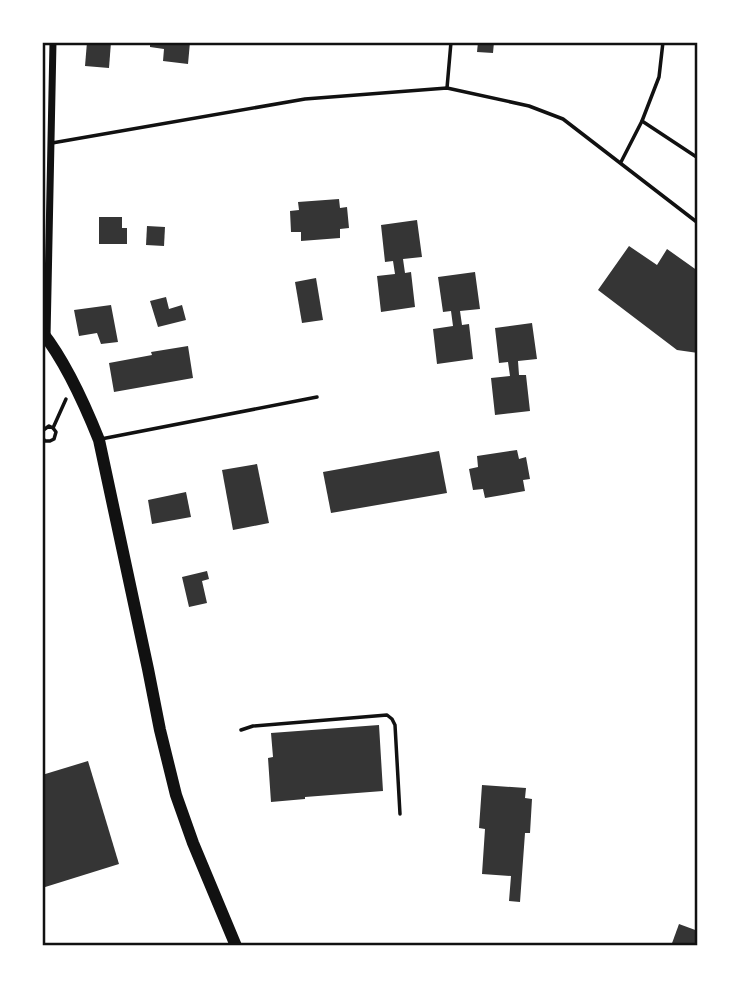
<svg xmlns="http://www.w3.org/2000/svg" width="740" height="988" font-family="'PT Serif',serif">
	<rect width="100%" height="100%" fill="#fff"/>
	<!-- building -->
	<g fill="#353535">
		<polygon points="87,42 111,42 109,68 85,66"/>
		<polygon points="150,42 190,42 188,64 163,61 164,49 150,47"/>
		<polygon points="478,42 494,42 493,53 477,52"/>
		<polygon points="339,199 340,208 347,207 349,228 340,229 340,238 301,241 301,232 291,232 290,211 299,210 298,202"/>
		<polygon points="99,217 122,217 122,228 127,228 127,244 99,244"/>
		<polygon points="417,220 422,257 403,259 405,273 411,272 415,307 381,312 377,276 395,274 393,261 385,262 381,225"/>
		<polygon points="147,226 165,227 164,246 146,245"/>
		<polygon points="629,246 657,265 667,249 698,271 698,353 677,350 598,290"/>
		<polygon points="475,272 480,309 460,311 462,325 469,324 473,359 437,364 433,329 453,326 451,311 443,312 438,277"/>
		<polygon points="316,278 323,320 302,323 295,282"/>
		<polygon points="166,297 169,309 182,305 186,320 158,327 150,301"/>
		<polygon points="111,305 118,342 101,344 97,333 79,336 74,310"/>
		<polygon points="532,323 537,359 518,361 519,375 526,375 530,411 495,415 491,378 510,376 508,362 499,363 495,328"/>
		<polygon points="188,346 193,378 114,392 109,363 152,355 151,352"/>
		<polygon points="517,450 519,459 526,457 530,479 523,480 525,491 485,498 483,489 473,490 469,469 478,467 477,456"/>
		<polygon points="439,451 447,493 331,513 323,472"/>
		<polygon points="257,464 269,523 233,530 222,470"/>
		<polygon points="186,492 191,517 152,524 148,500"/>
		<polygon points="207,571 209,579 202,581 207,603 189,607 182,577"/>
		<polygon points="379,725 383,791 305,797 305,799 271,802 268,758 273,757 271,733"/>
		<polygon points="88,761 119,864 42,888 42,775"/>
		<polygon points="482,785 526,788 525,798 532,799 530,833 525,833 520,902 509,901 511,876 482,874 485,829 479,828"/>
		<polygon points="679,924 698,931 698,946 671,946"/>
	</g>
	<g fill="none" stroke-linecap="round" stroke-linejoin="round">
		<!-- path -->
		<g stroke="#111" stroke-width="3.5">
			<polyline points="53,428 66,399"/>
			<polyline points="42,431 49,426 53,428 56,432 54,439 50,441 45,441 42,437"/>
		</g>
		<!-- service -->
		<g stroke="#111" stroke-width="3.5">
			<polyline points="447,88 451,42"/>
			<polyline points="642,121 698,158"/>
			<polyline points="52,143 305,99 447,88 529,106 563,119 698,223"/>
			<polyline points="621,162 642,121 659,77 663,42"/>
			<polyline points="101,439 317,397"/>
			<polyline points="241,730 253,726 387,715 392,719 395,725 400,814"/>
		</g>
		<!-- minor -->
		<polyline stroke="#111" stroke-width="7" points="47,338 53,42"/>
		<!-- trunk -->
		<path stroke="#111" stroke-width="12" d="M42,332c23,29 43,73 57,108l49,229 12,61 16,65 17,48 43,103"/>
	</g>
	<!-- border -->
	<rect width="740" height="988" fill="none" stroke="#ffffff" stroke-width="88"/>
	<rect x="44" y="44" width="652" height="900" fill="none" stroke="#111" stroke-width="2.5"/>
</svg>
